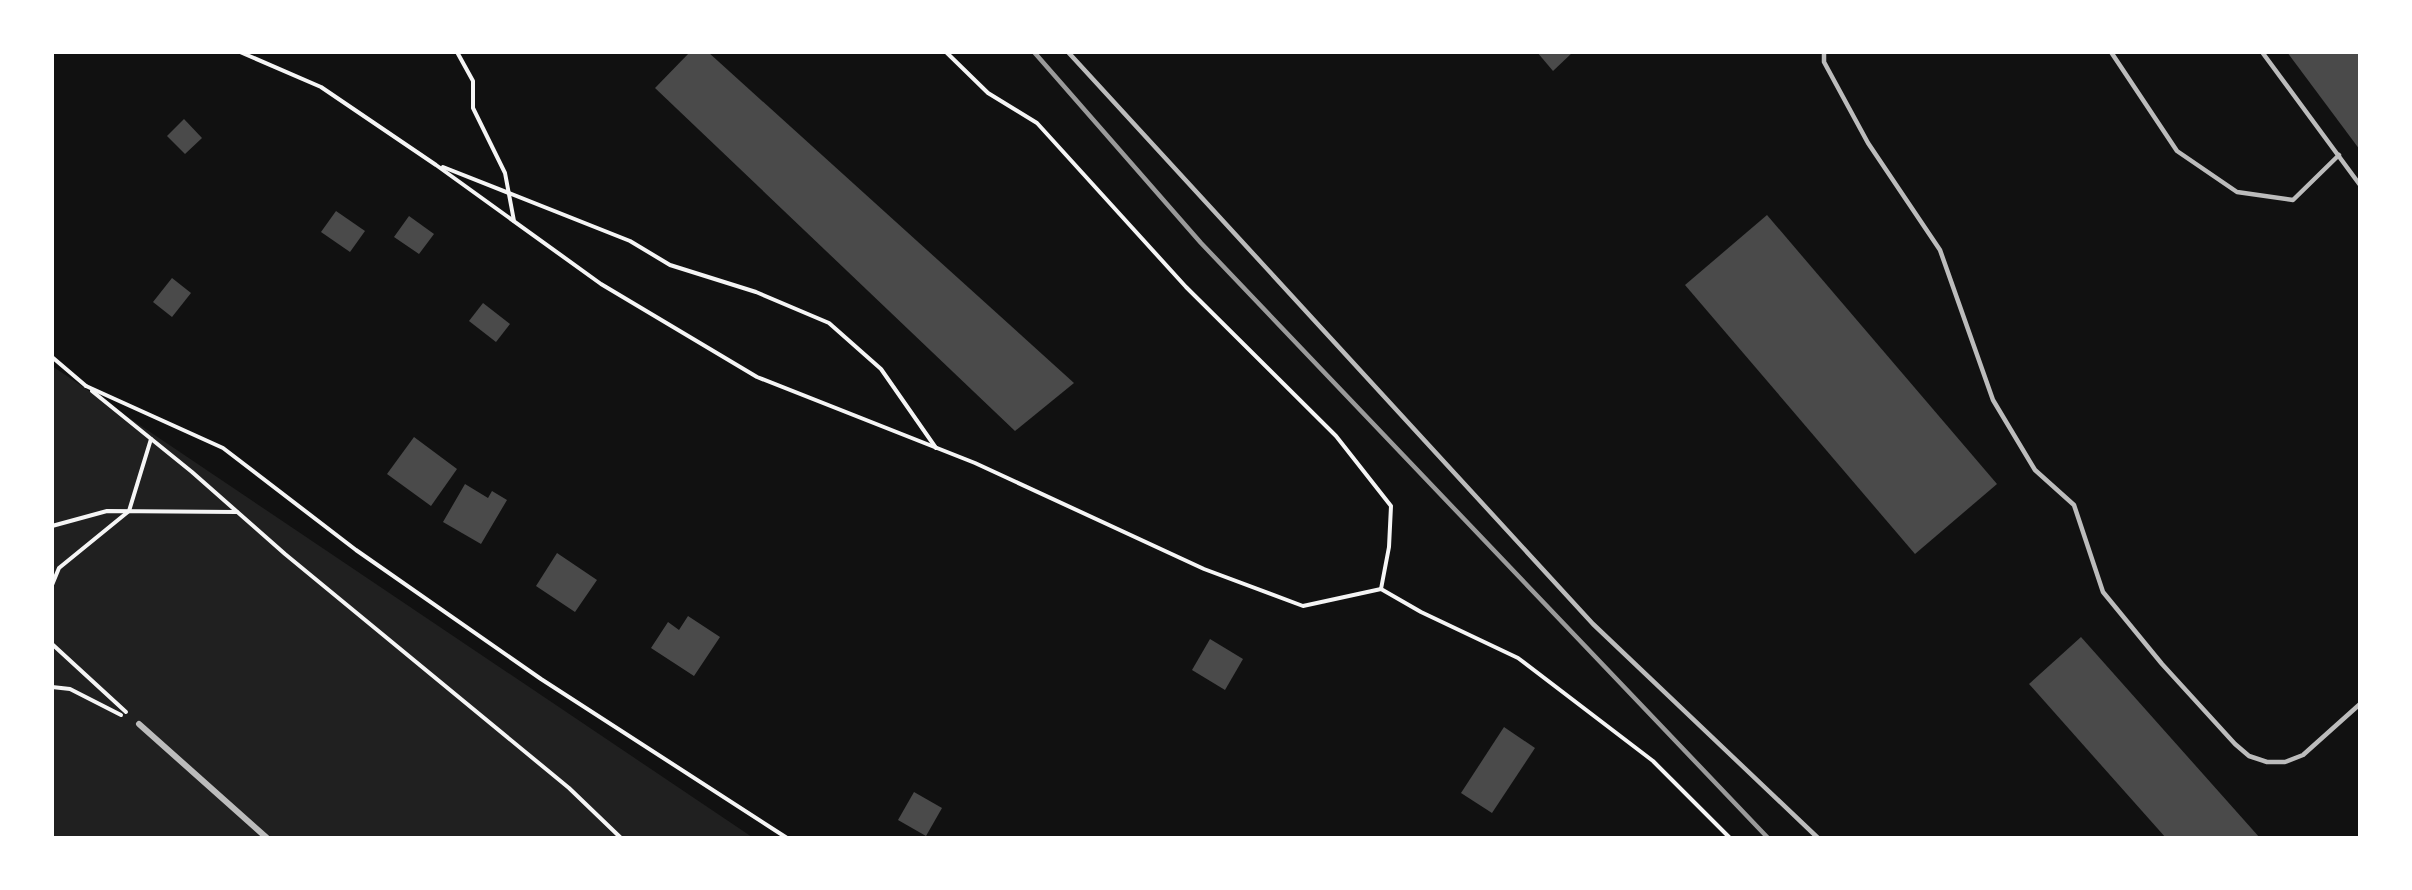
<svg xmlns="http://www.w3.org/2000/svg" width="2412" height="890" font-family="Mulish,sans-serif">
	<rect width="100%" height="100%" fill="#111"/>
	<!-- green -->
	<polygon fill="#202020" points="52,366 752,837 53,837"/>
	<!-- building -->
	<g fill="#4a4a4a">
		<polygon points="690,52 708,52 1074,383 1015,431 655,88"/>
		<polygon points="1537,52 1573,52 1553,71"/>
		<polygon points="2287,52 2360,52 2360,150"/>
		<polygon points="184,119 202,138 185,154 167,136"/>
		<polygon points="336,211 365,231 350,252 321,232"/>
		<polygon points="1767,215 1997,484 1915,554 1685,285"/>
		<polygon points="409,216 434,234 419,254 394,237"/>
		<polygon points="172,278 191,293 172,317 153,302"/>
		<polygon points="483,303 510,324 496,342 469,321"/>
		<polygon points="414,437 457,469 431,506 387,474"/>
		<polygon points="465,484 488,498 492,491 507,500 481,544 443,522"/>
		<polygon points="557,553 597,580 575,612 536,586"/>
		<polygon points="688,616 720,637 694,676 651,648 668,622 679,630"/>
		<polygon points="2081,637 2260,838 2166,838 2029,684"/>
		<polygon points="1210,639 1243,659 1225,690 1192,670"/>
		<polygon points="1504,727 1535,748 1492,813 1461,793"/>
		<polygon points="914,792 942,808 926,836 898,820"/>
	</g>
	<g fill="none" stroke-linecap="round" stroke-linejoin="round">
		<!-- path -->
		<g stroke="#f5f5f5" stroke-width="4">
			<polyline points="240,52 321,87 436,165 601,284 757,377 975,463 1204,569 1303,606 1381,589"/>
			<polyline points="457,52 473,81 473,108 505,173 514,221"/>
			<polyline points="946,52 988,93 1037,123 1186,287 1336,436 1391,506 1389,547 1381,589 1421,612 1518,658 1653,761 1730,838"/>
			<polyline points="443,167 630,241 670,265 756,292 829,323 881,369 936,448"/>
			<polyline points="52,357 86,386"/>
			<polyline points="86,386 223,448 356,550 541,679 787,838"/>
			<polyline points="92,391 192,472 285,554 569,788 621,838"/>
			<polyline points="52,526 107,511 237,512"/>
			<polyline points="52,585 59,568 129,511 151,439"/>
			<polyline points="52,644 126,712"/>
			<polyline points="52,687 70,689 121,715"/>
		</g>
		<!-- service -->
		<g stroke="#bcbcbc" stroke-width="4.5">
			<polyline points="1068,52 1593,624 1818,838"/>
			<polyline points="1824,52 1824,62 1868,143 1940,250 1993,400 2035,470 2074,505 2103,592 2162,664 2235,744 2249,756 2267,762 2285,762 2303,755 2360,704"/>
			<polyline points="2111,52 2177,151 2237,192 2293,200 2339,155"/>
			<polyline points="2262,52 2360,185"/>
		</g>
		<!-- minor -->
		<polyline stroke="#bcbcbc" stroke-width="6" points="139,724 267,838"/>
		<!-- rail -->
		<polyline stroke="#9a9a9a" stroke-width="4.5" points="1034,52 1201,243 1768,838"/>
	</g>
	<!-- border -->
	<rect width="2412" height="890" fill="none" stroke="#ffffff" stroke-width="108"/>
</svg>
